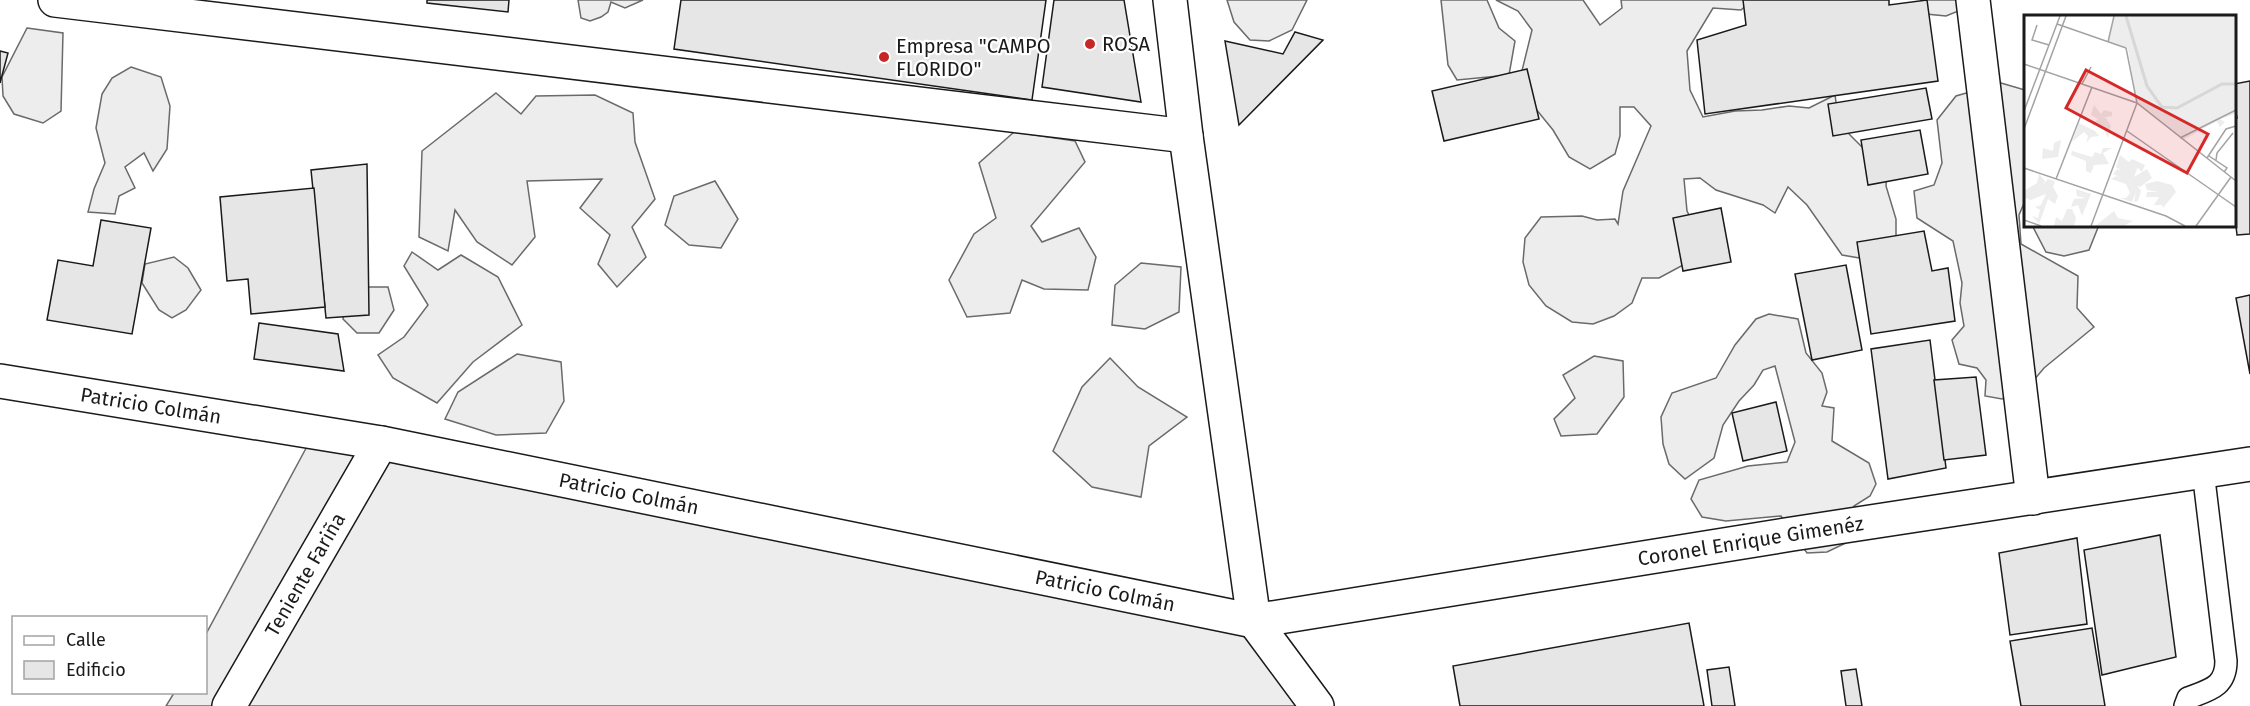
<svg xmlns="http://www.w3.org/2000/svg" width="2250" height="706" font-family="'Fira Sans',sans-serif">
	<rect width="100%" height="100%" fill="#fff"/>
	<!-- built -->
	<g fill="#ededed" stroke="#6a6a6a" stroke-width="1.5">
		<polygon points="578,0 643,0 625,8 611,2 608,12 601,17 590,21 581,18"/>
		<polygon points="1227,0 1307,0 1292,30 1269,41 1250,40 1234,22"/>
		<polygon points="1441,0 1487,0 1499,28 1515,41 1509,75 1457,80 1448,65"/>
		<polygon points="1496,0 1583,0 1600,25 1622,8 1621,0 1752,0 1741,10 1713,8 1687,51 1690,90 1703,117 1735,111 1762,110 1789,106 1809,108 1835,95 1839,124 1863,148 1888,146 1886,186 1896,219 1896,242 1871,260 1842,255 1807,205 1788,187 1775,213 1763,205 1716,190 1700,178 1684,179 1687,211 1694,224 1685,264 1659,278 1642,278 1632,303 1614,316 1593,324 1572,322 1546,306 1529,285 1523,262 1525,238 1541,217 1582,216 1597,220 1615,219 1618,224 1623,191 1651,126 1634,107 1620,107 1620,136 1615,154 1590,169 1569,157 1553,130 1518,87 1532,30 1518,11"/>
		<polygon points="1921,0 1965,0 1961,10 1946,16 1926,14"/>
		<polygon points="27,28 63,33 61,111 43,123 14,114 3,96 2,77"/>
		<polygon points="131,67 161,77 170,106 167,149 153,171 144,153 125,167 135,188 119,196 115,214 88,212 94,189 105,163 96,128 102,94 112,78"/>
		<polygon points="2001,83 2025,90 2025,201 2019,215 2021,244 2078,276 2077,308 2094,327 2044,368 2034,380 2002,399 1985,396 1986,380 1977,368 1959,364 1952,340 1964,326 1960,303 1962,283 1953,241 1917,218 1914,191 1934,185 1942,163 1937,120 1956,96"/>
		<polygon points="496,93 521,114 536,96 595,95 633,113 635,142 655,199 632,227 646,257 617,287 598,264 610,235 580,208 602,179 527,181 535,237 512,265 477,242 455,210 448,251 419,237 422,151"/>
		<polygon points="1014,132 1075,141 1085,162 1031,226 1042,242 1079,228 1096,257 1088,290 1044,289 1022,280 1010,313 967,317 949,280 974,234 996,218 979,163"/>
		<polygon points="715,181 738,219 721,248 689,245 665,225 674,196"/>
		<polygon points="2032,225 2099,225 2089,250 2064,256 2046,252"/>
		<polygon points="412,252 438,270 461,255 498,277 522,325 473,362 437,403 393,378 378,355 404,337 428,305 404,266"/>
		<polygon points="174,257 188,268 201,290 186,310 172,318 159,310 142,283 145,264"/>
		<polygon points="1141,263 1181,267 1179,312 1145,329 1112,325 1115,285"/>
		<polygon points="368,287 388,287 394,310 379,333 357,333 343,319 345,302"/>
		<polygon points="1769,314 1798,319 1806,353 1822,373 1827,392 1822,406 1834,408 1832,441 1869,463 1876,484 1870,496 1854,506 1850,541 1827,552 1807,553 1781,516 1726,521 1702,517 1691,499 1699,480 1748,466 1787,462 1795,442 1775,366 1763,370 1754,385 1739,401 1723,425 1714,458 1685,479 1669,464 1663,444 1661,417 1672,393 1716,378 1735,345 1756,319"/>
		<polygon points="517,354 561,362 564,401 546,433 496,435 445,419 458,392"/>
		<polygon points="1594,356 1623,361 1624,397 1597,434 1561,436 1554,419 1575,398 1563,375"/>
		<polygon points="1110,358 1138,387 1187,417 1149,446 1141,497 1092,487 1053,451 1082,387"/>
		<polygon points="311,439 1254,611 1328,706 166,706 174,693 206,692 206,634"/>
	</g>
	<!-- building -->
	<g fill="#e6e6e6" stroke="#1a1a1a" stroke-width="1.5">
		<polygon points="427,0 509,0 508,12 427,3"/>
		<polygon points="681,0 1046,0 1032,100 674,49"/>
		<polygon points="1054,0 1124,0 1141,102 1042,87"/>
		<polygon points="1743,0 1889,0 1889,5 1927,0 1938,81 1705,114 1697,40 1746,25"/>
		<polygon points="1295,32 1323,40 1239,125 1225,41 1283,54"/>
		<polygon points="0,51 8,53 0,83"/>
		<polygon points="1527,69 1539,119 1444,141 1432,91"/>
		<polygon points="2250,81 2250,234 2237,235 2234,209 2234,121 2237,118 2234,102 2234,84"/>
		<polygon points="1926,88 1932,119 1833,136 1828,104"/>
		<polygon points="1920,130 1928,174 1868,185 1861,140"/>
		<polygon points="367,164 369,315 326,318 311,170"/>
		<polygon points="314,188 325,307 251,314 248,279 227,281 220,197"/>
		<polygon points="1721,208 1731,262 1683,271 1673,218"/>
		<polygon points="101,220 151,228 132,334 47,320 58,260 93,266"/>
		<polygon points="1924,231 1932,271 1948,268 1955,321 1871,334 1857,242"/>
		<polygon points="1846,265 1862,350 1812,360 1795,274"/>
		<polygon points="2250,295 2250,374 2236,298"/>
		<polygon points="259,323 338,334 344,371 254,359"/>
		<polygon points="1930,340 1946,468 1888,479 1871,349"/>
		<polygon points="1976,377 1986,455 1944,460 1934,380"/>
		<polygon points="1776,402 1787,451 1743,461 1732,413"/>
		<polygon points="2160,535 2176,657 2102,675 2084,550"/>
		<polygon points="2077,538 2087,624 2010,635 1999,553"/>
		<polygon points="1689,623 1704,706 1460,706 1453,666"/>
		<polygon points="2092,628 2105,706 2021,706 2010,641"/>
		<polygon points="1729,667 1735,706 1712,706 1707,670"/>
		<polygon points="1856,669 1862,706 1846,706 1841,671"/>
	</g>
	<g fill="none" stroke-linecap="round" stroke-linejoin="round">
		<defs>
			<path id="lane" d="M2185,706l3,-8c21,-8 38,-11 38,-37l-23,-190"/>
			<g id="street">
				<polyline points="55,0 1186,136"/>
				<polyline points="1170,0 1186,136 1254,621 1317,706"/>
				<polyline points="1973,0 2033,498"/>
				<path id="s1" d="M0,381l381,62 873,178 538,-87 458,-70"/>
				<path id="s2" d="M229,706l152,-263"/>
			</g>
		</defs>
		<!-- lane casing -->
		<use href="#lane" stroke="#1a1a1a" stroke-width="24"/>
		<!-- street casing -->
		<use href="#street" stroke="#1a1a1a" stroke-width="36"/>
		<!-- lane -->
		<use href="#lane" stroke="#fff" stroke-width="21"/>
		<!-- street -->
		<use href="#street" stroke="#fff" stroke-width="33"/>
	</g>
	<!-- markers -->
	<g fill="#c62828" stroke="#fff" stroke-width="2">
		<circle cx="1090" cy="44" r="6"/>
		<circle cx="884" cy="57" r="6"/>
	</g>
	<g text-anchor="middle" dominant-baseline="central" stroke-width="4.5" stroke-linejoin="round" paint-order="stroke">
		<!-- poi labels -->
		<g font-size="20" fill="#1a1a1a" stroke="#fff" text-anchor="start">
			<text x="1102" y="44">ROSA</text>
			<text x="896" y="46">Empresa "CAMPO<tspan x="896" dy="23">FLORIDO"</tspan></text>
		</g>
		<!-- street labels -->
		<g font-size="20" fill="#1a1a1a" stroke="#fff">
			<text stroke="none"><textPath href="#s1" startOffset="153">Patricio Colmán</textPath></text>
			<text stroke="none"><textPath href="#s1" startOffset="639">Patricio Colmán</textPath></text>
			<text stroke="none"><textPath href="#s1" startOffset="1780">Coronel Enrique Gimenéz</textPath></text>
			<text stroke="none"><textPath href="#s2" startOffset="152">Teniente Fariña</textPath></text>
			<text stroke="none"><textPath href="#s1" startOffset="1125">Patricio Colmán</textPath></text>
		</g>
	</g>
	<!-- overview -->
	<g transform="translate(2024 15)">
		<rect width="212" height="212" fill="#fff"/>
		<path d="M90,1h121v98l-15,5 5,3 -5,5 -3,-6 -34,19 -46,-36 -9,-55 -20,-7zM70,90l7,9 3,-4 8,2v4l-10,2h4l5,8 -3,12 -7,-13h-10l7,-6 -7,-4zM55,108l16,8 4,5 -8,1 -5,6 2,-7 -4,-4 -12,10zM37,125l-3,17 -16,2 1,-11 10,3 1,-8zM79,133h9l-9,5 6,11 -15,1 -3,8 -5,-2v-10l-15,-6 1,-4 20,6 3,-5 6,2zM96,140l9,7 3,-3 13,6 -3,7 -4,-4 -1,1 -3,8 13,-8 5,9 -12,9 -27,-13 4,-5 5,2 -6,-4zM15,159l6,7 -2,4 5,-6 7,2 -2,6 5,9 -3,8 -7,-5 -9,25 -7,-8 6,2 2,-8 -5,-3 6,-2 5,-11 -15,6 -6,-2 -1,-7 13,-8zM92,161l20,8 5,7 -3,10 -4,1 2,-10 -4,10 -12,-4h6l4,-5 -4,-9 -15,-5zM133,166l15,4 4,7 -13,16 -1,-3h-8l5,-8h-13l1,-5h11l-11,-2 -2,-6zM52,174l15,5 -9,22 -4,-11 -7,2 3,-8 12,-1 -9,-2zM43,194h5l4,9 -2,8h-20l2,-9 6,4zM90,196l4,7 15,3 -9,5h-29z" fill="#ededed"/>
		<path fill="none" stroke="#d7d7d7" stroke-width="3" d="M102,1l21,70 15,21 15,1 45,-24h14"/>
		<path fill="none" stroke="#a3a3a3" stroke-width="1.5" d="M33,9l69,24M13,10l-5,15 17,5M84,27l6,-26M0,49l113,39 99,78M58,69l9,-17M0,96l36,-95M0,114l42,-113M103,116l109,76M156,123l56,-28M185,141l18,12 -3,4M183,143l19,-29 10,-3M192,145l1,-7 16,-20M0,153l142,48 19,10M32,164l36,-92M0,205l17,6M67,211l46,-123 -11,-55M172,211l35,-49"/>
		<path fill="#d62828" fill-opacity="0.15" stroke="#d62828" stroke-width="3" d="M62,55l122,64 -21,39 -121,-65z"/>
		<rect width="212" height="212" fill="none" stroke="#1a1a1a" stroke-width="3"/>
	</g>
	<!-- legend -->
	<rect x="12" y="616" width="195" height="78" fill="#ffffff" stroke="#a3a3a3" stroke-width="1.5"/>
	<rect x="24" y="636" width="30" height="9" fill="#ffffff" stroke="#a3a3a3" stroke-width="1.5"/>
	<text x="66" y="646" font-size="18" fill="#1a1a1a">Calle</text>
	<rect x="24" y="661" width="30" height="18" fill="#e6e6e6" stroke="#a3a3a3" stroke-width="1.5"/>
	<text x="66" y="676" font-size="18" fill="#1a1a1a">Edificio</text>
</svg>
